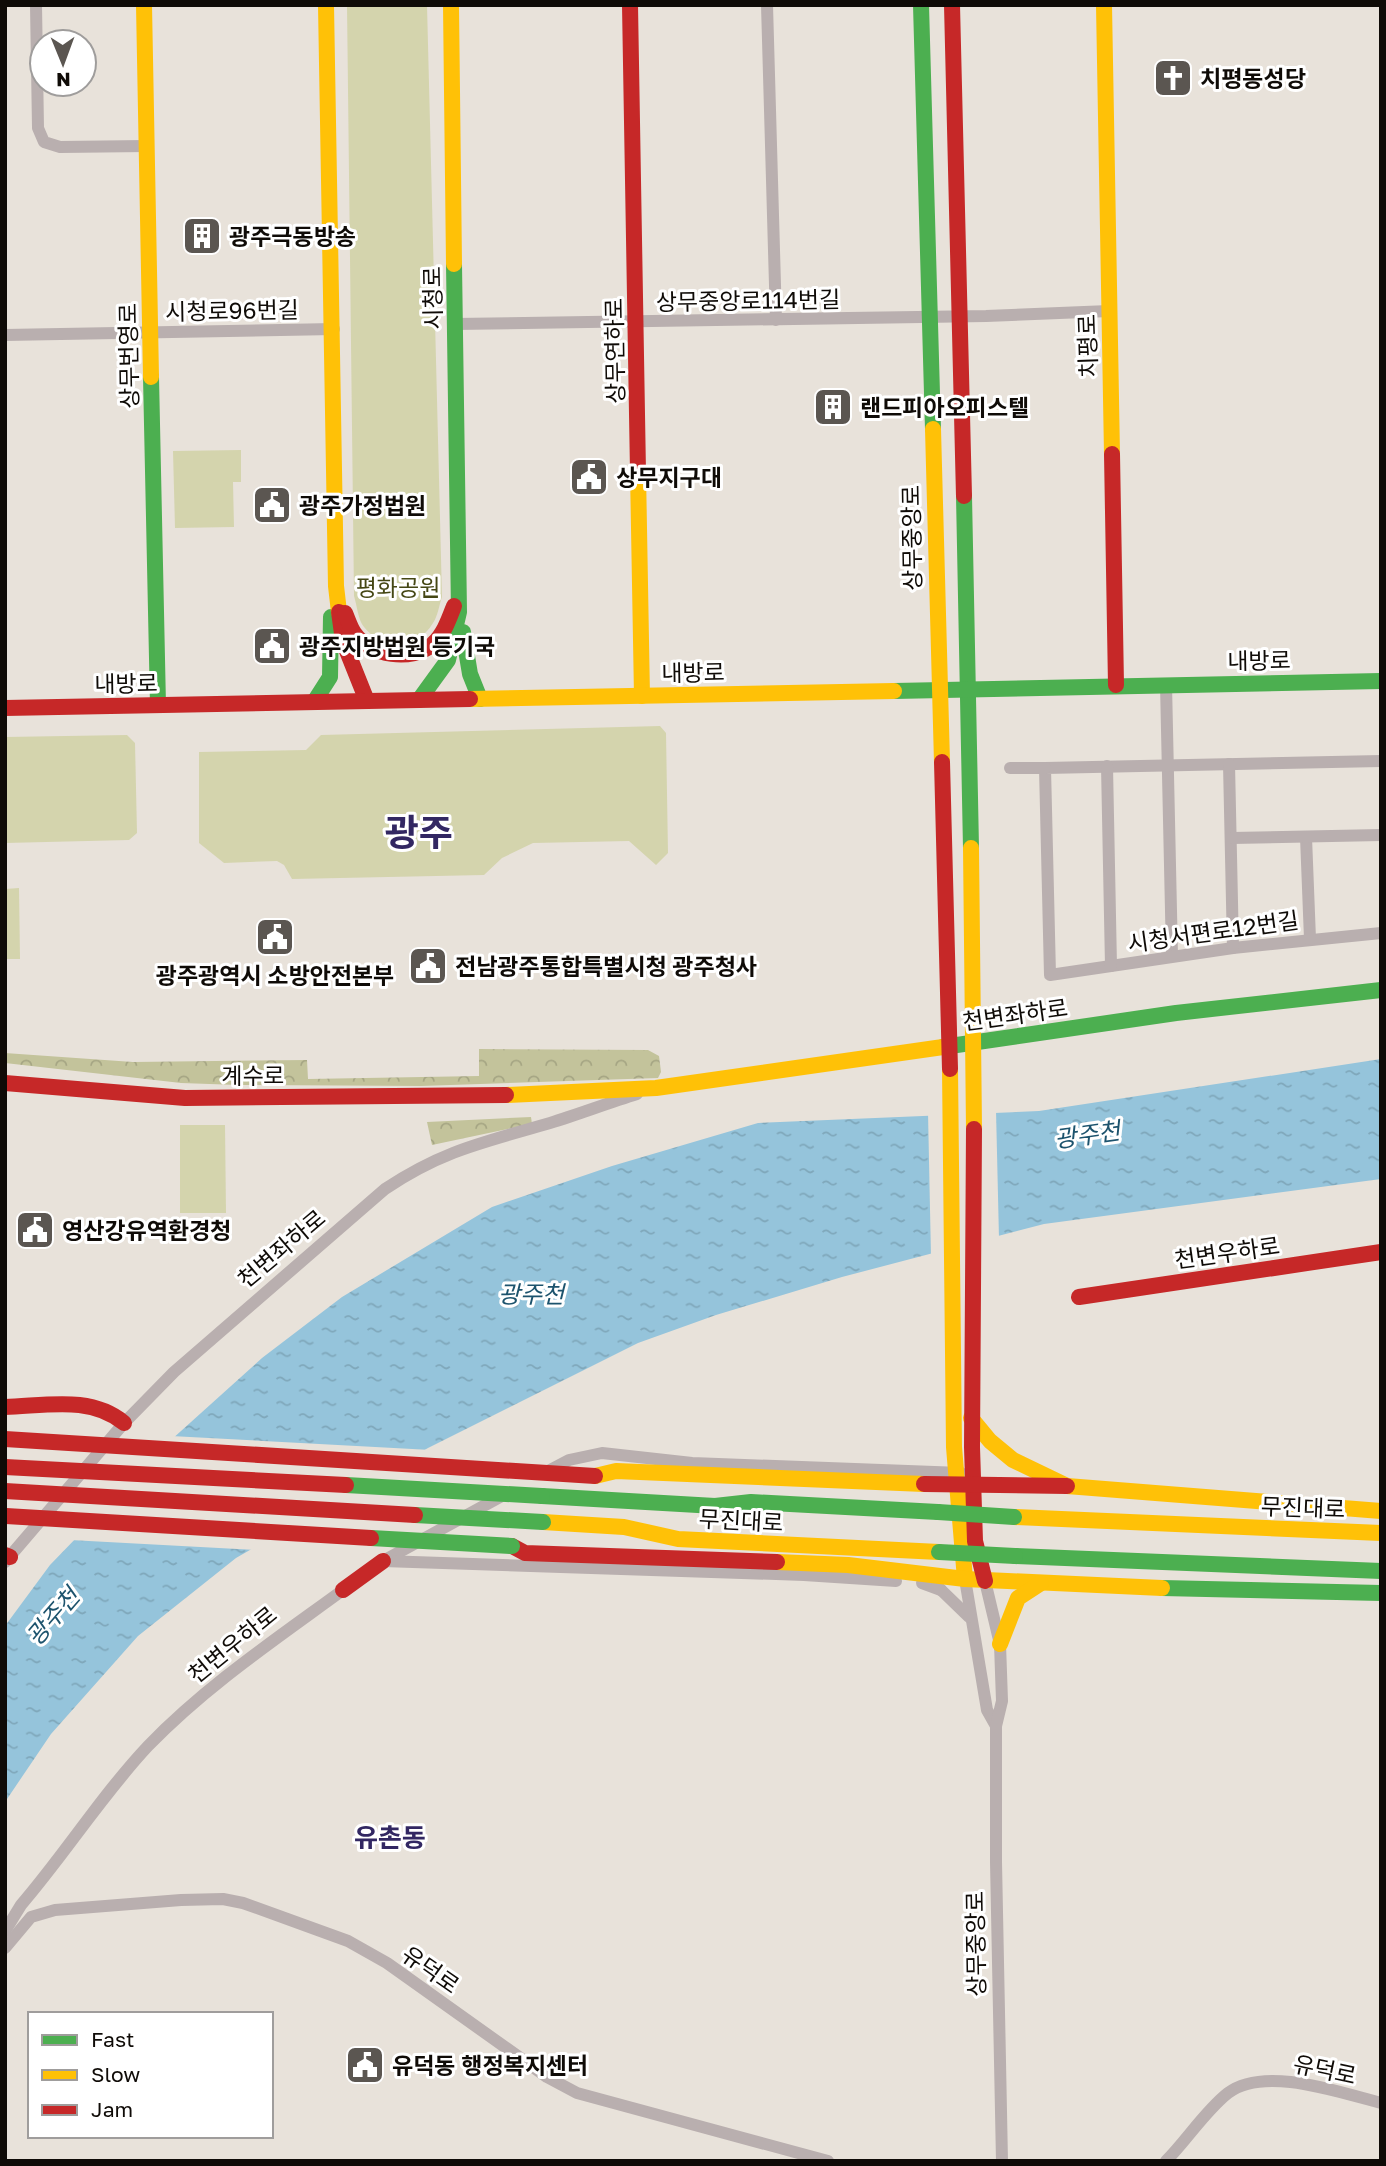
<svg xmlns="http://www.w3.org/2000/svg" width="1386" height="2166" font-family="'Golos Text','Noto Sans KR',sans-serif">
	<defs>
		<pattern id="forest-crowns" width="20" height="18" patternUnits="userSpaceOnUse" patternTransform="scale(1.75)"><rect width="20" height="18" fill="#c3c39b"/><path d="M2 6a3 3 0 1 1 6 0M12 15a3 3 0 1 1 6 0" fill="none" stroke="#a6a684"/></pattern>
		<pattern id="water-ripples" width="26" height="14" patternUnits="userSpaceOnUse" patternTransform="scale(1.75)"><rect width="26" height="14" fill="#95c4db"/><path d="M2 4q2-2 4 0t4 0M15 11q2-2 4 0t4 0" fill="none" stroke="#7fa7ba"/></pattern>
	</defs>
	<rect width="100%" height="100%" fill="#e8e2da"/>
	<!-- forest -->
	<g fill="url(#forest-crowns)">
		<polygon points="479,1049 648,1050 659,1056 661,1072 658,1078 421,1086 238,1085 181,1083 5,1063 5,1053 133,1062 307,1060 308,1079 479,1076"/>
		<polygon points="531,1117 532,1124 432,1145 427,1122"/>
	</g>
	<!-- park -->
	<g fill="#d4d4ad">
		<path d="M347,5h80l15,592c-3,8 -4,19 -9,26 -16,27 -50,28 -69,4 -6,-7 -7,-22 -10,-31z"/>
		<polygon points="241,450 241,482 233,482 234,527 175,528 173,451"/>
		<polygon points="660,726 666,733 668,853 656,865 629,841 533,843 502,858 484,875 292,879 284,865 277,861 224,863 199,843 199,752 306,750 321,735"/>
		<polygon points="127,735 135,743 137,833 129,840 5,843 5,737"/>
		<polygon points="19,888 20,959 5,959 5,889"/>
		<polygon points="180,1125 225,1125 226,1213 180,1213"/>
	</g>
	<!-- water -->
	<polygon fill="url(#water-ripples)" points="1381,1059 1381,1179 1044,1224 842,1277 716,1315 638,1343 428,1448 236,1558 138,1636 51,1734 5,1802 5,1626 50,1565 171,1440 262,1358 342,1297 492,1207 612,1166 758,1123 1039,1111"/>
	<!-- pier -->
	<g fill="#e8e2da">
		<polygon points="996,1110 999,1239 931,1257 928,1112"/>
		<polygon points="171,1436 431,1450 258,1550 70,1540"/>
	</g>
	<g fill="none" stroke-linecap="round" stroke-linejoin="round">
		<!-- street -->
		<g stroke="#b9afaf" stroke-width="12">
			<polyline points="36,5 38,128 44,142 60,147 146,146"/>
			<polyline points="767,5 776,320"/>
			<polyline points="455,324 986,316 1109,311"/>
			<polyline points="5,335 334,329"/>
			<polyline points="1166,684 1172,956"/>
			<polyline points="1381,761 1045,768 1050,975 1233,948 1381,933"/>
			<polyline points="1229,764 1233,948"/>
			<polyline points="1107,766 1111,966"/>
			<polyline points="1010,768 1045,768"/>
			<polyline points="1306,837 1310,939"/>
			<polyline points="1232,838 1381,835"/>
			<polyline points="550,1470 569,1460 602,1453 692,1463 961,1473"/>
			<polyline points="383,1561 500,1497"/>
			<polyline points="383,1561 804,1575 896,1581"/>
			<path d="M5,1562l119,-139 50,-51 211,-183c58,-39 100,-47 165,-66 29,-9 58,-20 87,-29"/>
			<polyline points="965,1579 987,1710 996,1726"/>
			<polyline points="985,1581 1000,1644 1002,1701 996,1726 996,1862 1002,2161"/>
			<polyline points="922,1583 941,1590"/>
			<polyline points="937,1586 969,1617"/>
			<path d="M5,1931l16,-26c44,-51 81,-110 127,-159 58,-60 128,-107 195,-156"/>
			<polyline points="5,1948 31,1917 55,1910 181,1900 223,1899 243,1903 348,1941 387,1963 547,2077 577,2093 828,2161"/>
			<path d="M1166,2161c21,-21 39,-50 62,-68 37,-28 113,0 153,10"/>
		</g>
		<!-- fast -->
		<g stroke="#4caf50" stroke-width="16">
			<polyline points="921,5 933,429"/>
			<polyline points="151,377 158,705"/>
			<polyline points="964,496 971,848"/>
			<polyline points="463,632 470,674 480,699"/>
			<polyline points="894,691 1381,681"/>
			<polyline points="419,700 448,660 459,612 454,264"/>
			<polyline points="314,702 330,677 331,617"/>
			<polyline points="943,1047 1176,1013 1381,990"/>
			<polyline points="542,1496 715,1506 751,1502 938,1512"/>
			<polyline points="1015,1556 1381,1571"/>
			<polyline points="1162,1588 1381,1593"/>
		</g>
		<!-- slow -->
		<g stroke="#ffc107" stroke-width="16">
			<polyline points="144,5 151,377"/>
			<polyline points="326,5 336,586 339,612"/>
			<polyline points="451,5 454,264"/>
			<polyline points="1104,5 1112,454"/>
			<polyline points="933,429 942,762"/>
			<polyline points="638,472 642,696"/>
			<polyline points="470,699 894,691"/>
			<polyline points="971,848 974,1129"/>
			<polyline points="950,1069 954,1447 965,1579"/>
			<polyline points="506,1095 656,1088 943,1047"/>
			<polyline points="971,1418 990,1441 1013,1460 1067,1486 1381,1511"/>
			<polyline points="595,1476 616,1471 924,1484"/>
			<polyline points="1014,1517 1381,1533"/>
			<polyline points="543,1522 624,1527 678,1539 939,1552"/>
			<polyline points="777,1562 848,1565 965,1579 1162,1588"/>
			<polyline points="1000,1644 1018,1598 1041,1583"/>
		</g>
		<!-- jam -->
		<g stroke="#c62828" stroke-width="16">
			<polyline points="630,5 638,472"/>
			<polyline points="952,5 964,496"/>
			<polyline points="1112,454 1116,685"/>
			<polyline points="339,612 343,641 367,701"/>
			<path d="M345,613c3,7 5,14 9,20 16,23 58,29 79,11 11,-10 16,-25 21,-38"/>
			<polyline points="5,708 470,699"/>
			<polyline points="942,762 950,1069"/>
			<polyline points="5,1083 185,1098 506,1095"/>
			<polyline points="974,1129 972,1447 975,1541 985,1581"/>
			<polyline points="1079,1297 1381,1252"/>
			<path d="M5,1407c40,-1 86,-12 119,16"/>
			<polyline points="924,1484 1067,1486"/>
			<polyline points="512,1546 525,1553 777,1562"/>
			<polyline points="5,1555 10,1557"/>
			<polyline points="343,1590 383,1561"/>
		</g>
		<!-- fast-bridge -->
		<g stroke="#4caf50" stroke-width="16">
			<polyline points="346,1485 542,1496"/>
			<polyline points="938,1512 1014,1517"/>
			<polyline points="415,1515 543,1522"/>
			<polyline points="371,1538 512,1546"/>
			<polyline points="939,1552 1015,1556"/>
		</g>
		<!-- jam-bridge -->
		<g stroke="#c62828" stroke-width="16">
			<polyline points="5,1439 595,1476"/>
			<polyline points="5,1467 346,1485"/>
			<polyline points="5,1491 415,1515"/>
			<polyline points="6,1516 371,1538"/>
		</g>
	</g>
	<!-- icons -->
	<defs>
		<symbol id="church-square" viewBox="-11 -11 22 22"><rect x="-9" y="-9" width="18" height="18" rx="4" fill="#5b5651" stroke="#fff"/><path d="M-1.2-6h2.4v3.5h3.3v2.4h-3.3V6h-2.4V-.1h-3.3v-2.4h3.3Z" fill="#fff"/></symbol>
		<symbol id="building-square" viewBox="-11 -11 22 22"><rect x="-9" y="-9" width="18" height="18" rx="4" fill="#5b5651" stroke="#fff"/><path d="M-4-6H4V6H1V3H-1V6H-4ZM-2.5-4.3h1.7v1.8h-1.7ZM.8-4.3h1.7v1.8H.8ZM-2.5-1h1.7V.8h-1.7ZM.8-1h1.7V.8H.8Z" fill="#fff"/></symbol>
		<symbol id="civic-square" viewBox="-11 -11 22 22"><rect x="-9" y="-9" width="18" height="18" rx="4" fill="#5b5651" stroke="#fff"/><path d="M-.6-6.5H3V-4.5H.6V-3L4-1V1h2V6H-6V1h2V-1L-.6-3ZM-1.2 2.5V6h2.4V2.5Z" fill="#fff"/></symbol>
	</defs>
	<g fill-rule="evenodd">
		<use href="#church-square" x="1151" y="56" width="44" height="44"/>
		<use href="#building-square" x="180" y="214" width="44" height="44"/>
		<use href="#building-square" x="811" y="385" width="44" height="44"/>
		<use href="#civic-square" x="567" y="455" width="44" height="44"/>
		<use href="#civic-square" x="250" y="483" width="44" height="44"/>
		<use href="#civic-square" x="250" y="624" width="44" height="44"/>
		<use href="#civic-square" x="253" y="915" width="44" height="44"/>
		<use href="#civic-square" x="406" y="944" width="44" height="44"/>
		<use href="#civic-square" x="13" y="1208" width="44" height="44"/>
		<use href="#civic-square" x="343" y="2043" width="44" height="44"/>
	</g>
	<g text-anchor="middle" dominant-baseline="central" stroke-width="6" stroke-linejoin="round" paint-order="stroke">
		<!-- poi labels -->
		<g font-size="23" font-weight="bold" fill="#0f0b07" stroke="#fff" text-anchor="start">
			<text x="1200" y="78">치평동성당</text>
			<text x="229" y="236">광주극동방송</text>
			<text x="860" y="407">랜드피아오피스텔</text>
			<text x="616" y="477">상무지구대</text>
			<text x="299" y="505">광주가정법원</text>
			<text x="299" y="646">광주지방법원 등기국</text>
			<text x="455" y="966">전남광주통합특별시청 광주청사</text>
			<text x="275" y="975" text-anchor="middle">광주광역시 소방안전본부</text>
			<text x="62" y="1230">영산강유역환경청</text>
			<text x="392" y="2065">유덕동 행정복지센터</text>
		</g>
		<!-- street labels -->
		<g font-size="23" fill="#0f0b07" stroke="#fff">
			<text transform="translate(432 298) rotate(-91)">시청로</text>
			<text transform="translate(748 300) rotate(-1)">상무중앙로114번길</text>
			<text transform="translate(232 310) rotate(-1)">시청로96번길</text>
			<text transform="translate(1087 346) rotate(-92)">치평로</text>
			<text transform="translate(614 351) rotate(-91)">상무연하로</text>
			<text transform="translate(128 356) rotate(-91)">상무번영로</text>
			<text transform="translate(911 538) rotate(-91)">상무중앙로</text>
			<text transform="translate(1259 660) rotate(-1)">내방로</text>
			<text transform="translate(693 672) rotate(-1)">내방로</text>
			<text transform="translate(126 683) rotate(-1)">내방로</text>
			<text transform="translate(1213 931) rotate(-8)">시청서편로12번길</text>
			<text transform="translate(1015 1014) rotate(-8)">천변좌하로</text>
			<text x="253" y="1075">계수로</text>
			<text transform="translate(281 1248) rotate(-40)">천변좌하로</text>
			<text transform="translate(1227 1252) rotate(-8)">천변우하로</text>
			<text transform="translate(1303 1507) rotate(2)">무진대로</text>
			<text transform="translate(741 1520) rotate(3)">무진대로</text>
			<text transform="translate(232 1644) rotate(-39)">천변우하로</text>
			<text transform="translate(975 1944) rotate(-91)">상무중앙로</text>
			<text transform="translate(431 1969) rotate(35)">유덕로</text>
			<text transform="translate(1325 2069) rotate(12)">유덕로</text>
		</g>
		<!-- park labels -->
		<g font-size="23" fill="#454714" stroke="#fff">
			<text x="398" y="587">평화공원</text>
		</g>
		<!-- water labels -->
		<g font-size="24" font-style="italic" fill="#1c536d" stroke="#fff">
			<text transform="translate(1087 1134) rotate(-8)">광주천</text>
			<text x="531" y="1293">광주천</text>
			<text transform="translate(52 1616) rotate(-49)">광주천</text>
		</g>
		<!-- quarter labels -->
		<g font-size="26" font-weight="bold" fill="#322762" stroke="#fff">
			<text x="390" y="1837">유촌동</text>
		</g>
		<!-- town labels -->
		<g font-size="37" font-weight="bold" fill="#322762" stroke="#fff">
			<text x="419" y="832">광주</text>
		</g>
	</g>
	<!-- border -->
	<rect width="1386" height="2166" fill="none" stroke="#0f0b07" stroke-width="14"/>
	<!-- legend -->
	<rect x="28" y="2012" width="245" height="126" fill="#ffffff" stroke="#9f9d9c" stroke-width="2"/>
	<rect x="42" y="2035" width="35" height="10" fill="#4caf50" stroke="#9f9d9c" stroke-width="2"/>
	<text x="91" y="2047" font-size="21" fill="#0f0b07">Fast</text>
	<rect x="42" y="2070" width="35" height="10" fill="#ffc107" stroke="#9f9d9c" stroke-width="2"/>
	<text x="91" y="2082" font-size="21" fill="#0f0b07">Slow</text>
	<rect x="42" y="2105" width="35" height="10" fill="#c62828" stroke="#9f9d9c" stroke-width="2"/>
	<text x="91" y="2117" font-size="21" fill="#0f0b07">Jam</text>
	<!-- north arrow -->
	<g transform="translate(63 63) rotate(179)"><circle r="33" fill="#ffffff" stroke="#9f9d9c" stroke-width="2"/>
	<path d="M0-5L12 26L0 18L-12 26Z" fill="#5b5651"/>
	<text y="-10" font-size="19" font-weight="bold" text-anchor="middle" fill="#0f0b07">N</text>
	</g>
</svg>
